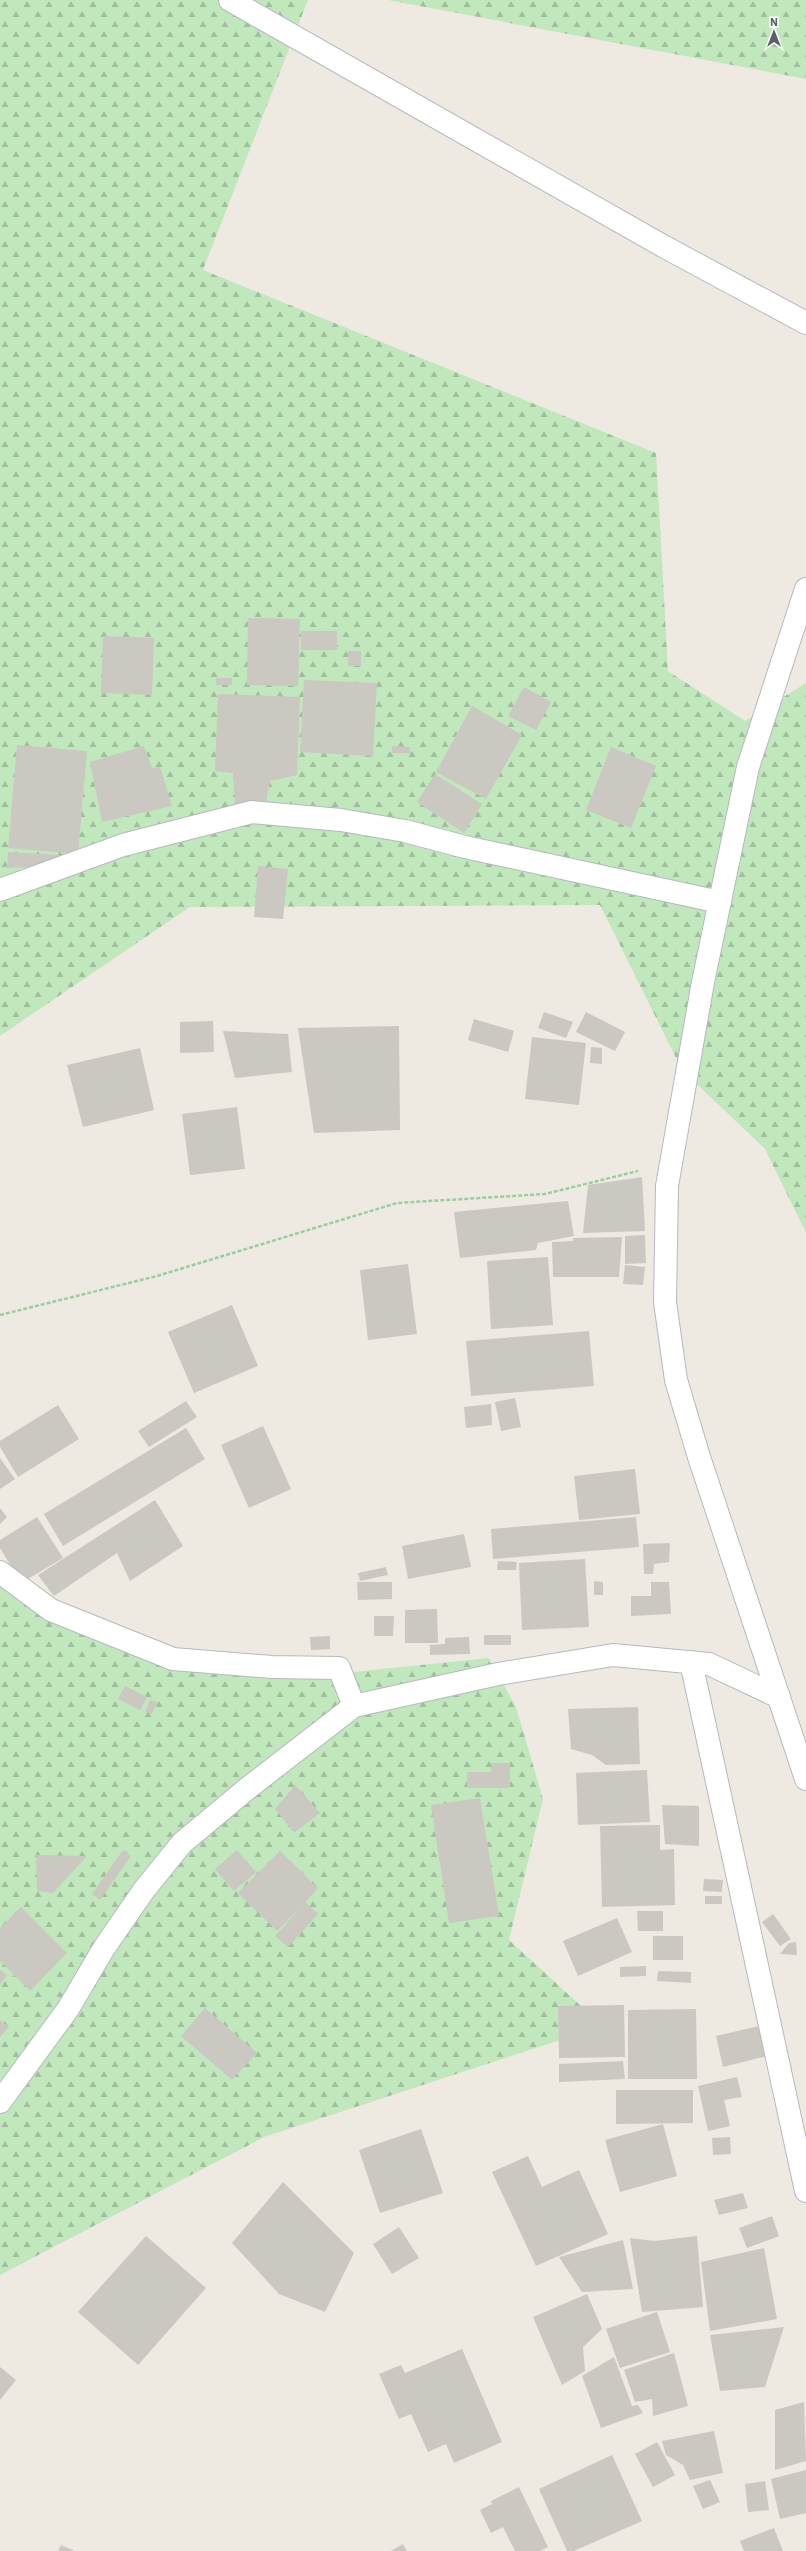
<svg xmlns="http://www.w3.org/2000/svg" width="806" height="2551" font-family="'IBM Plex Sans',sans-serif">
	<defs>
		<pattern id="forest-firs" width="22" height="20" patternUnits="userSpaceOnUse"><rect width="22" height="20" fill="#c1e8bc"/><path d="M5 1l3.5 6h-7zM16 11l3.5 6h-7z" fill="#a0bf9c"/></pattern>
	</defs>
	<rect width="100%" height="100%" fill="#eeeae2"/>
	<!-- forest -->
	<g fill="url(#forest-firs)">
		<polygon points="0,0 308,0 203,270 656,453 668,671 745,721 806,683 806,1233 765,1149 682,1070 600,905 190,907 0,1036"/>
		<polygon points="388,0 806,0 806,79"/>
		<polygon points="0,1562 44,1601 172,1656 343,1673 489,1658 516,1707 543,1799 509,1940 603,2026 264,2137 0,2275"/>
	</g>
	<!-- building -->
	<g fill="#cbc7c1">
		<polygon points="248,618 300,619 298,686 247,685"/>
		<rect x="301" y="631" width="36" height="19"/>
		<polygon points="103,636 154,638 152,695 101,693"/>
		<rect x="348" y="651" width="13" height="15"/>
		<rect x="216" y="678" width="16" height="7"/>
		<polygon points="304,680 377,683 373,756 300,752"/>
		<polygon points="524,687 551,702 536,730 508,716"/>
		<polygon points="218,694 300,697 297,775 270,781 266,803 235,804 233,773 215,771"/>
		<polygon points="472,706 522,735 486,799 436,772"/>
		<polygon points="17,745 87,751 78,854 8,848"/>
		<polygon points="144,746 152,768 160,767 172,806 102,822 90,762"/>
		<polygon points="392,746 410,747 410,753 392,753"/>
		<polygon points="611,747 656,766 631,828 586,810"/>
		<polygon points="435,774 482,804 464,833 417,802"/>
		<polygon points="8,852 60,855 61,860 32,867 7,868"/>
		<polygon points="258,866 288,869 283,919 254,917"/>
		<polygon points="544,1012 573,1022 566,1038 538,1028"/>
		<polygon points="586,1012 625,1032 615,1051 576,1032"/>
		<polygon points="474,1019 514,1031 508,1052 468,1040"/>
		<polygon points="213,1021 214,1052 180,1053 180,1022"/>
		<polygon points="399,1026 400,1130 314,1133 298,1028"/>
		<polygon points="223,1031 288,1034 292,1072 235,1078"/>
		<polygon points="532,1037 586,1043 579,1105 525,1099"/>
		<polygon points="591,1047 602,1048 602,1064 590,1063"/>
		<polygon points="140,1048 154,1110 83,1127 67,1065"/>
		<polygon points="237,1107 245,1169 190,1175 182,1114"/>
		<polygon points="642,1177 645,1231 583,1233 588,1185"/>
		<polygon points="568,1201 574,1236 538,1243 536,1250 460,1258 454,1212"/>
		<polygon points="645,1235 646,1263 625,1264 625,1236"/>
		<polygon points="622,1237 619,1277 553,1277 552,1242 573,1241 573,1238"/>
		<polygon points="548,1257 553,1325 491,1329 487,1261"/>
		<polygon points="408,1264 417,1334 368,1340 360,1270"/>
		<polygon points="625,1265 645,1267 643,1285 623,1284"/>
		<polygon points="232,1305 258,1366 194,1393 168,1332"/>
		<polygon points="589,1331 594,1386 471,1396 466,1341"/>
		<polygon points="515,1398 521,1427 501,1431 495,1402"/>
		<polygon points="186,1401 197,1417 149,1447 138,1431"/>
		<polygon points="491,1404 492,1425 466,1428 464,1407"/>
		<polygon points="58,1405 79,1439 18,1477 0,1447 0,1441"/>
		<polygon points="263,1426 291,1489 249,1508 221,1445"/>
		<polygon points="186,1428 205,1459 63,1546 44,1514"/>
		<polygon points="0,1458 15,1479 0,1489"/>
		<polygon points="635,1469 640,1514 579,1520 574,1476"/>
		<polygon points="155,1500 183,1546 130,1581 117,1553 54,1596 38,1575"/>
		<polygon points="0,1508 7,1517 0,1524"/>
		<polygon points="37,1517 63,1558 21,1583 0,1548 0,1540"/>
		<polygon points="636,1517 639,1547 493,1559 491,1529"/>
		<polygon points="464,1534 471,1567 408,1579 402,1546"/>
		<polygon points="670,1543 669,1562 654,1564 653,1574 644,1574 643,1544"/>
		<polygon points="585,1559 589,1627 522,1630 519,1563"/>
		<polygon points="498,1561 517,1562 516,1570 497,1570"/>
		<polygon points="386,1567 388,1575 360,1581 358,1573"/>
		<polygon points="594,1581 603,1582 603,1595 594,1595"/>
		<polygon points="357,1582 392,1582 392,1599 358,1600"/>
		<polygon points="651,1582 669,1582 671,1614 631,1616 631,1596 651,1596"/>
		<polygon points="437,1609 438,1643 405,1643 405,1610"/>
		<polygon points="374,1616 394,1616 393,1636 374,1636"/>
		<rect x="484" y="1635" width="27" height="10"/>
		<polygon points="330,1636 330,1649 311,1650 310,1637"/>
		<polygon points="469,1637 470,1654 430,1655 430,1645 445,1644 445,1638"/>
		<polygon points="125,1686 147,1697 140,1710 118,1699"/>
		<polygon points="150,1700 157,1702 152,1714 145,1712"/>
		<polygon points="638,1707 640,1764 606,1765 592,1755 571,1749 568,1709"/>
		<polygon points="491,1763 510,1763 510,1788 467,1788 467,1772 491,1772"/>
		<polygon points="647,1770 650,1822 578,1825 576,1773"/>
		<polygon points="295,1785 320,1813 294,1833 275,1809"/>
		<polygon points="480,1798 499,1916 449,1923 431,1805"/>
		<polygon points="662,1805 699,1806 699,1846 665,1844"/>
		<polygon points="660,1825 660,1850 674,1849 675,1905 602,1907 600,1826"/>
		<polygon points="123,1850 131,1856 100,1900 92,1894"/>
		<polygon points="237,1850 256,1872 234,1891 215,1869"/>
		<polygon points="280,1851 318,1888 305,1902 318,1914 288,1947 275,1936 303,1905 277,1931 238,1893"/>
		<polygon points="36,1855 87,1856 53,1893 37,1891"/>
		<polygon points="704,1879 723,1880 722,1892 703,1891"/>
		<rect x="705" y="1896" width="17" height="8"/>
		<polygon points="21,1907 67,1953 30,1991 0,1961 0,1928"/>
		<polygon points="637,1911 663,1911 663,1931 638,1931"/>
		<polygon points="773,1914 791,1939 780,1946 762,1922"/>
		<polygon points="617,1918 632,1952 578,1976 563,1941"/>
		<rect x="653" y="1936" width="30" height="24"/>
		<polygon points="796,1942 797,1955 780,1954 789,1943"/>
		<polygon points="646,1966 646,1976 620,1977 620,1967"/>
		<polygon points="0,1970 7,1975 0,1985"/>
		<polygon points="658,1971 691,1972 691,1983 657,1981"/>
		<polygon points="624,2005 625,2057 559,2058 558,2006"/>
		<polygon points="205,2008 257,2053 232,2080 181,2036"/>
		<polygon points="696,2009 697,2079 628,2079 628,2010"/>
		<polygon points="0,2020 9,2027 0,2037"/>
		<polygon points="759,2026 767,2056 723,2067 716,2036"/>
		<polygon points="623,2061 625,2079 559,2082 559,2064"/>
		<polygon points="737,2077 742,2097 724,2100 730,2126 708,2131 698,2086"/>
		<polygon points="616,2090 693,2090 693,2123 616,2124"/>
		<polygon points="663,2124 677,2176 620,2192 605,2140"/>
		<polygon points="421,2129 443,2193 380,2213 359,2150"/>
		<polygon points="730,2137 731,2154 713,2155 712,2138"/>
		<polygon points="528,2156 542,2187 579,2170 608,2234 536,2266 492,2172"/>
		<polygon points="283,2182 354,2253 325,2312 279,2294 232,2243"/>
		<polygon points="743,2193 748,2208 719,2215 714,2200"/>
		<polygon points="772,2216 779,2236 747,2248 739,2228"/>
		<polygon points="399,2227 419,2258 392,2274 373,2244"/>
		<polygon points="146,2236 206,2288 138,2365 78,2312"/>
		<polygon points="697,2236 703,2307 642,2312 630,2238 654,2241"/>
		<polygon points="623,2240 633,2289 582,2292 559,2257"/>
		<polygon points="764,2248 777,2319 710,2331 701,2262"/>
		<polygon points="587,2294 602,2329 583,2347 585,2371 562,2385 533,2317"/>
		<polygon points="657,2312 670,2352 620,2368 606,2329"/>
		<polygon points="784,2327 765,2387 720,2391 710,2335"/>
		<polygon points="462,2349 502,2442 454,2463 446,2444 428,2452 411,2414 399,2419 379,2374 401,2365 405,2373"/>
		<polygon points="674,2353 688,2406 653,2416 652,2399 635,2402 624,2370"/>
		<polygon points="614,2357 632,2406 638,2405 643,2413 601,2428 582,2376"/>
		<polygon points="0,2367 16,2380 0,2400"/>
		<polygon points="804,2402 806,2461 775,2470 775,2410"/>
		<polygon points="714,2431 723,2473 690,2480 683,2465 666,2455 662,2441"/>
		<polygon points="657,2442 675,2475 653,2487 635,2454"/>
		<polygon points="612,2455 642,2521 574,2551 567,2551 539,2489"/>
		<polygon points="806,2470 806,2513 780,2519 771,2479"/>
		<polygon points="710,2480 720,2502 703,2509 693,2486"/>
		<polygon points="765,2481 769,2510 748,2512 745,2484"/>
		<polygon points="519,2487 548,2547 540,2551 515,2551 503,2527 491,2533 480,2510 492,2504 491,2501"/>
		<polygon points="774,2528 783,2551 744,2551 740,2541"/>
		<polygon points="403,2544 407,2551 391,2551"/>
		<polygon points="61,2545 75,2551 58,2551"/>
	</g>
	<g fill="none" stroke-linecap="round" stroke-linejoin="round">
		<defs>
			<g id="street">
				<polyline points="230,0 663,246 806,323"/>
				<polyline points="806,589 748,767 703,982 667,1186 665,1302 676,1380 699,1457 806,1779"/>
				<polyline points="0,890 123,845 252,812 341,820 405,831 465,847 720,902"/>
				<polyline points="0,1572 51,1610 173,1659 272,1667 339,1668 354,1706"/>
				<polyline points="691,1662 806,2191"/>
				<polyline points="0,2102 68,2009 104,1948 144,1890 182,1843 248,1788 354,1706 498,1674 613,1655 709,1664 779,1697"/>
			</g>
		</defs>
		<!-- street casing -->
		<use href="#street" stroke="#b5b9bd" stroke-width="24"/>
		<!-- path -->
		<polyline stroke="#97cf9f" stroke-width="2.5" stroke-dasharray="4 2" stroke-linecap="butt" points="0,1315 157,1276 397,1203 545,1194 638,1171"/>
		<!-- street -->
		<use href="#street" stroke="#fff" stroke-width="22"/>
	</g>
	<!-- north arrow -->
	<g transform="translate(774 32)" stroke="#ffffff" stroke-width="3" paint-order="stroke">
	<path d="M0-3L7 15L0 10L-7 15Z" fill="#5a6064"/>
	<text y="-6" font-size="11" font-weight="bold" text-anchor="middle" fill="#5a6064">N</text>
	</g>
</svg>
